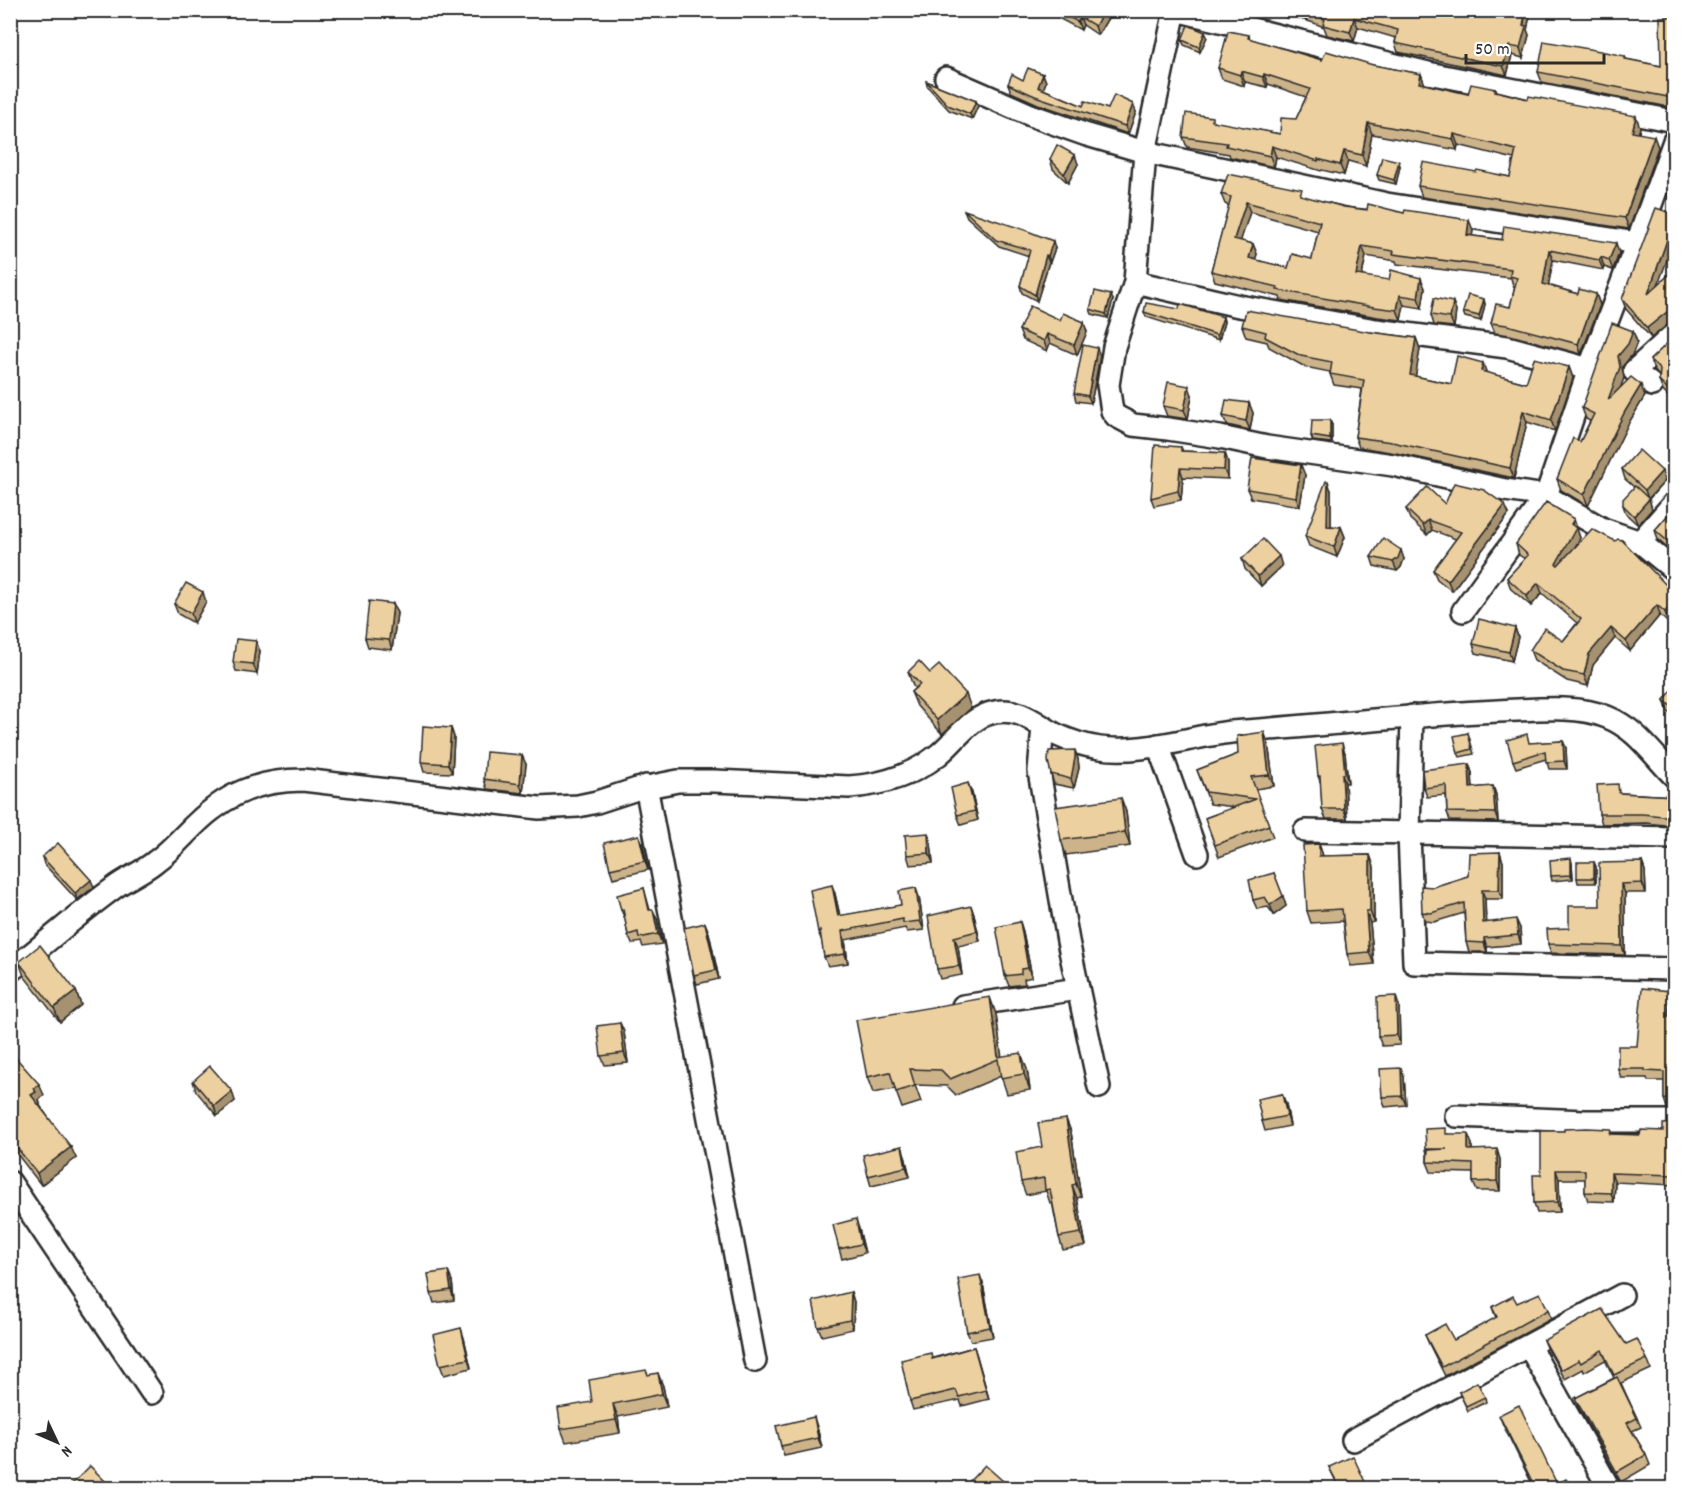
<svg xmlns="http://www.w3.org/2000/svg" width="1685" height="1499" font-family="Dekko,sans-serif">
	<rect width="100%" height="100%" fill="#fff"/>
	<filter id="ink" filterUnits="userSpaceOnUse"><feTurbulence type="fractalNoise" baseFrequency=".0167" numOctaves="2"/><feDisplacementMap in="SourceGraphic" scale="12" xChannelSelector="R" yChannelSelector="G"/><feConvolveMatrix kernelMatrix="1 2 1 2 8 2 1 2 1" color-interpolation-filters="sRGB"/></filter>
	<g filter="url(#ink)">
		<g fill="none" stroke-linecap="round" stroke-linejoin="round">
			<defs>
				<g id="street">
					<polyline points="1175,10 1145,152 1135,282 1114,347 1108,385 1112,411 1116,416 1133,425 1168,429 1220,437 1267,447 1393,465 1505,490 1546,496 1603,529 1640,542 1674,570"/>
					<polyline points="1176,10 1428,73 1674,121"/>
					<polyline points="946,78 1033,116 1087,135 1145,152 1387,204 1637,243 1674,141"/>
					<polyline points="1135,282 1239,306 1376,330 1507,347 1589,369 1546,496 1463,611"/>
					<polyline points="1589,369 1637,243"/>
					<polyline points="1652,385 1634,371 1674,334"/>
					<polyline points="1640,542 1674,503"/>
					<polyline points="1412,716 1409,833 1414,963 1674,969"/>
					<polyline points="1043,727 1039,771 1068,941 1099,1087"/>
					<polyline points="1158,745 1197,854"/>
					<polyline points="646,786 755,1361"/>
					<polyline points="1305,831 1674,838"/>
					<path d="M10,971c35,-27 68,-57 104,-83 13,-10 29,-16 42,-27 21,-15 36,-37 57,-52 26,-21 57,-29 90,-29l236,28 39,-2 19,-4 40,-13 41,-8h36l135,6c32,-2 63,-11 89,-32 19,-15 31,-38 57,-43 25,-5 41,12 62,23 13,6 29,11 43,13 43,6 87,-11 131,-16 89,-6 178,-17 267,-21 33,-1 78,-7 109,6 30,12 45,37 67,59"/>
					<polyline points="963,1006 1078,989"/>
					<polyline points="1456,1116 1585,1121 1674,1121"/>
					<polyline points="10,1182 152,1393"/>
					<polyline points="1529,1346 1609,1488"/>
					<polyline points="1353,1440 1622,1295"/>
				</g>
			</defs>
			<!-- street casing -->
			<use href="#street" stroke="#2b2b2b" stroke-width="26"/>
			<!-- street -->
			<use href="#street" stroke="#fff" stroke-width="21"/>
		</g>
		<!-- wall -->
		<g fill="#ccb38a" stroke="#2b2b2b" stroke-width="1.5" fill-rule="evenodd">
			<polygon points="1110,10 1111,13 1098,35 1083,25 1081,30 1060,19 1057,11"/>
			<polygon points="1261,10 1531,10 1527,30 1529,35 1523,58 1512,55 1507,75 1398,52 1395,43 1396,38 1358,27 1354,41 1327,35 1324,27 1314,23 1288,15 1287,18"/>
			<polygon points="1674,10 1674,108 1542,82 1538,72 1625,56 1626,59 1661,66 1669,17"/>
			<polygon points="1205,32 1207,37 1200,52 1184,45 1182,40"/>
			<polygon points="1249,35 1250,39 1322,60 1373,65 1421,74 1425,85 1468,94 1496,89 1497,91 1640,127 1639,133 1658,147 1629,229 1422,197 1418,186 1476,172 1510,177 1514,159 1458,145 1457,150 1372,134 1366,166 1348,161 1344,175 1322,170 1321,171 1276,157 1274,167 1230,157 1229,154 1187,147 1183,137 1214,122 1280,134 1296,119 1306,97 1268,84 1267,87 1245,82 1244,86 1222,79 1218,68"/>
			<polygon points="1043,74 1046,82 1043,89 1083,106 1136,112 1128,134 1038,104 1011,92 1008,84"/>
			<polygon points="926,81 976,101 978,106 972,119 949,110 927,86"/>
			<polygon points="1050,159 1078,164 1068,183 1053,169"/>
			<polygon points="1400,166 1396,184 1379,180 1377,175"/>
			<path d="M1221,194l83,3 40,10 60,6 69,17 -1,6 147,17 -6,17 -9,-3 -1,3 -50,-10 -5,25 30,9h18l4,11 -19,49 -71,-19 -15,-2 -4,-10 19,-16 5,-20 -2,-1 -2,-8 -114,-14 -1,-3 -30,-5 -4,20 63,12 -3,20 -18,-3 -3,15 -23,-3 -97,-17 -1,-3 -65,-16 -4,-10 18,-65 -4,-2zM1250,212l68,19 -6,28 -24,9 -33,-8 2,-6 -4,-10 -13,-3z"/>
			<polygon points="964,210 1055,248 1050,262 1049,262 1037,301 1022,293 1020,286 1029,256 999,246 967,217"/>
			<polygon points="1674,270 1674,322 1671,322 1651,338 1626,309 1622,299 1659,284"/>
			<polygon points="1113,300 1108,318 1092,314 1090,309"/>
			<polygon points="1453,302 1456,311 1454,327 1434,325 1431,315"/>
			<polygon points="1485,304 1481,321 1465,317 1463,312"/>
			<polygon points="1144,312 1223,317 1224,322 1219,340 1146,317"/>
			<polygon points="1242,326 1370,332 1416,338 1420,349 1415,376 1451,384 1487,373 1526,383 1569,367 1573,378 1555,431 1527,422 1514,478 1396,453 1359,447 1355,437 1362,389 1334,385 1330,374 1330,372 1305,367 1269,347 1267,342 1246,337"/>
			<polygon points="1019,330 1087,332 1077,355 1050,343 1047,351 1023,340"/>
			<polygon points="1633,331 1637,342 1632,355 1622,367 1624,378 1620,388 1645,396 1628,424 1588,506 1561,490 1557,479 1580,442 1590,421 1586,419 1582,408"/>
			<polygon points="1674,337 1674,403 1663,391 1659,381 1659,376 1654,370 1650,360"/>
			<polygon points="1100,356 1091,403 1076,401 1074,393"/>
			<polygon points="1192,395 1188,419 1167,416 1163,406"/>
			<polygon points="1249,403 1253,413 1250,430 1227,425 1223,416"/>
			<polygon points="1332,425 1332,443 1313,441 1311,436"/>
			<polygon points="1181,447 1183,451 1225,453 1228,462 1228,479 1183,477 1181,500 1154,506 1151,498"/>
			<polygon points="1622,469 1665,481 1649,499 1652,509 1638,525 1626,514 1623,505 1634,487 1625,479"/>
			<polygon points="1305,475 1300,506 1251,498 1247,489"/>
			<polygon points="1331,491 1331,526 1341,527 1345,537 1337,557 1309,546 1305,536"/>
			<polygon points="1445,504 1509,514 1452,591 1437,579 1433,570 1456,539 1432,530 1427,535 1410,519 1406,509"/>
			<polygon points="1674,508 1674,554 1658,540 1655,530"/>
			<polygon points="1577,529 1577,530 1580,538 1574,548 1674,593 1668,623 1660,615 1630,651 1615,638 1593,665 1588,686 1567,681 1534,660 1530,650 1563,641 1577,623 1542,593 1531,606 1511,589 1507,578 1525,559 1519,555 1516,544"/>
			<polygon points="1371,557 1404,559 1401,567 1397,571 1374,566"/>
			<polygon points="1242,559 1282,566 1261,586 1245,569"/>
			<polygon points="206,602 194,623 178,614 174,604"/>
			<polygon points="393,604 397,613 392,650 368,647 365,638"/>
			<polygon points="1515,628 1518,637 1512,661 1476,653 1473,644"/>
			<polygon points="260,651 257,674 236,671 233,662"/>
			<polygon points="908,672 930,673 971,708 942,734 917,706 911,692 915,688 913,686"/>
			<polygon points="1674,688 1674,718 1668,712 1664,700"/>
			<polygon points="451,728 454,737 452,773 424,772 421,762"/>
			<polygon points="1264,732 1268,743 1274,786 1255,789 1273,837 1219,857 1205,818 1235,807 1210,804 1197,770 1238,754"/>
			<polygon points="1468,733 1474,754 1460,757 1458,753"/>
			<polygon points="1563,741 1566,748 1567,769 1549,769 1546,759 1516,768 1513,761 1530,743"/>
			<polygon points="1345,753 1348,783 1345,783 1347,819 1326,819 1322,809 1321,784 1318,776"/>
			<polygon points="1078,759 1079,768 1074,788 1054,784 1051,774"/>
			<polygon points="526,764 523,793 487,789 484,779"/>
			<polygon points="1469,764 1472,773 1473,788 1493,786 1496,795 1498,822 1450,821 1447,812 1446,795 1427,797 1424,788"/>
			<polygon points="972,793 978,820 961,825 957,815"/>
			<polygon points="1622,793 1674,796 1674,826 1646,823 1602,824 1599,814"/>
			<polygon points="1121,798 1126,812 1130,846 1066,855 1061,840"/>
			<polygon points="639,835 643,845 648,870 613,878 610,869"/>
			<polygon points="931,843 933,863 910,865 907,855"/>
			<polygon points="1319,844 1323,856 1370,855 1374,867 1374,922 1370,923 1374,964 1351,966 1347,954 1343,921 1311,923 1307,911"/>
			<polygon points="1500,852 1503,862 1503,899 1485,899 1486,922 1520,928 1521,944 1487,947 1487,952 1469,952 1466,942 1464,913 1434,922 1425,921 1422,912 1433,887 1468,876"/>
			<polygon points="42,857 94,887 77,900 44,864"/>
			<polygon points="1594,862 1596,867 1596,883 1578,883 1577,878"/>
			<polygon points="1642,862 1645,871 1646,893 1625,893 1625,955 1551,953 1548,944 1600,906"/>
			<polygon points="1572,863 1573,879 1552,881 1551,876"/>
			<polygon points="1274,873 1286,906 1274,915 1268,907 1257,909 1253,900"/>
			<polygon points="644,888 650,910 657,919 662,944 643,947 641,942 632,944 628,935 625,919 621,910"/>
			<polygon points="835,894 840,916 901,905 919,897 924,930 907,932 905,928 845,940 848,963 828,966 824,957 822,941 818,932"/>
			<polygon points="971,906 974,915 980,941 958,946 962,975 940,979 937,969"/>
			<polygon points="1020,922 1023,932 1032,977 1024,979 1025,984 1009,986 1005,976"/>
			<polygon points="705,923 709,933 719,979 697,984 694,975"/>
			<polygon points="19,962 76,991 81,1005 60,1022 24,976"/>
			<polygon points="1670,991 1674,1000 1672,1016 1674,1016 1674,1109 1667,1108 1664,1099 1664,1081 1648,1081 1647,1078 1621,1078 1618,1069 1637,1046"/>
			<polygon points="1399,1006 1400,1045 1382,1046 1378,1036"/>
			<polygon points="996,1014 1001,1056 1027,1069 1030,1090 1007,1094 1001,1076 956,1095 947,1086 915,1085 921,1102 902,1108 895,1089 873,1093 867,1077"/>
			<polygon points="620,1023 624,1032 628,1063 605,1065 601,1056"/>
			<polygon points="10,1051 44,1095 39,1100 40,1104 39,1104 76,1158 41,1185 10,1145"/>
			<polygon points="1401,1068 1404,1077 1406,1105 1385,1107 1382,1097"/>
			<polygon points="193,1081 235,1101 217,1116 196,1091"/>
			<polygon points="1282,1094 1286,1104 1290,1126 1265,1131 1262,1121"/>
			<polygon points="1066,1119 1071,1132 1081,1197 1077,1198 1086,1246 1063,1250 1059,1237 1052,1202 1050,1203 1046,1191 1026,1195 1021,1182 1042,1147"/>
			<polygon points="1674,1123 1674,1185 1615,1182 1614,1202 1588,1201 1585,1192 1585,1179 1559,1179 1560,1212 1537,1213 1534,1203 1541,1175 1612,1134 1640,1135 1663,1131"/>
			<polygon points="1448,1134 1472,1144 1472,1150 1500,1159 1500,1191 1477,1191 1473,1182 1473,1173 1431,1172 1427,1162 1427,1154 1426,1149"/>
			<polygon points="902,1146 905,1156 910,1177 871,1186 868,1176"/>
			<polygon points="859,1229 865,1253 842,1259 839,1249"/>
			<polygon points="452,1281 454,1300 434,1303 431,1293"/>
			<polygon points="983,1284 993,1337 971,1341 967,1332"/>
			<polygon points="851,1292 854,1302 853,1329 822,1336 818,1327"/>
			<polygon points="1517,1303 1548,1310 1551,1319 1445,1376 1429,1344 1425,1335 1454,1340 1496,1318 1492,1307"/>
			<polygon points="464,1338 471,1368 444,1375 440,1365"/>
			<polygon points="1544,1340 1626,1344 1647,1359 1651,1369 1621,1383 1637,1418 1641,1427 1632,1431 1646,1455 1650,1465 1621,1482 1579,1408 1575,1398 1614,1378 1605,1360 1584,1372 1583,1369 1565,1379 1548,1350"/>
			<polygon points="974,1347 989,1399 962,1406 960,1400 913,1410 910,1401 933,1358"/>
			<polygon points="648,1375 663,1386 667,1407 618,1417 620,1433 566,1442 561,1429 592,1402"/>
			<polygon points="1459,1392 1485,1397 1486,1402 1468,1411"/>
			<polygon points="1499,1415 1557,1484 1572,1488 1534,1488 1503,1425"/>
			<polygon points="817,1427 822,1448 784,1456 781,1446"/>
			<polygon points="1329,1467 1366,1484 1368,1488 1339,1488"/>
		</g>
		<!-- shaded-wall -->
		<g fill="#a69270" stroke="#2b2b2b" stroke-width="1.5">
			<polygon points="1104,10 1110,10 1111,13 1098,35 1095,26"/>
			<polygon points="1284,10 1286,10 1288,15 1287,18"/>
			<polygon points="1526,10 1531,10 1527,30 1529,35 1523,58 1520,48"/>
			<polygon points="1080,17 1083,25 1081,30 1078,22"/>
			<polygon points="1354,18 1358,27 1354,41 1350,32"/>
			<polygon points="1205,32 1207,37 1200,52 1199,47"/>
			<polygon points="1509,46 1512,55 1507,75 1503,66"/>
			<polygon points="1241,71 1245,82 1244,86 1240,75"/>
			<polygon points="1043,74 1046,82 1041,95 1038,87"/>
			<polygon points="1264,74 1268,84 1267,87 1263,77"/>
			<polygon points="1421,74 1425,85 1419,83"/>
			<polygon points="976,101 978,106 972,119 970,114"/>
			<polygon points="1133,104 1136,112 1128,134 1125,126"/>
			<polygon points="1636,116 1640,127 1636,143 1632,132"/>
			<polygon points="1368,123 1372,134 1366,166 1362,155"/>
			<polygon points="1454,134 1458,145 1457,150 1453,139"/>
			<polygon points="1654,136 1658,147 1629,229 1625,218"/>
			<polygon points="1272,146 1276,157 1274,167 1270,156"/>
			<polygon points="1344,151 1348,161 1344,175 1340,165"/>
			<polygon points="1075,155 1078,164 1068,183 1064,174"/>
			<polygon points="1399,161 1400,166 1396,184 1394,180"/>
			<polygon points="1246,202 1250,212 1238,249 1234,239"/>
			<polygon points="1469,220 1473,230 1471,245 1467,235"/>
			<polygon points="1674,220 1674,241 1651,304 1648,294"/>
			<polygon points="1053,241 1055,248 1050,262 1048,256"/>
			<polygon points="1616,243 1619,253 1613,270 1609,260"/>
			<polygon points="1253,244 1257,254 1253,268 1249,258"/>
			<polygon points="1362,246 1366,256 1360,285 1356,275"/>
			<polygon points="1549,250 1553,260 1547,294 1543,284"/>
			<polygon points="1046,255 1049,262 1037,301 1035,295"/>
			<polygon points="1601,257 1604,267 1603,270 1599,260"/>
			<polygon points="1421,278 1425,288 1422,308 1418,298"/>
			<polygon points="1596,294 1600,305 1581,354 1578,344"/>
			<polygon points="1111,295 1113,300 1108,318 1106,314"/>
			<polygon points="1400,295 1404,305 1401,320 1397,310"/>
			<polygon points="1484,299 1485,304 1481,321 1479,316"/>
			<polygon points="1453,302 1456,311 1454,327 1450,318"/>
			<polygon points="1667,312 1671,322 1651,338 1647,328"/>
			<polygon points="1223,317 1224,322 1219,340 1217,335"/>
			<polygon points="1084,322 1087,332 1077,355 1074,345"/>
			<polygon points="1633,331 1637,342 1632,355 1622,367 1624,378 1612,411 1608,400 1618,356"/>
			<polygon points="1047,334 1050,343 1047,351 1044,341"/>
			<polygon points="1416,338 1420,349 1414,385 1410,375"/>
			<polygon points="1097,348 1100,356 1091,403 1088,396"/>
			<polygon points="1483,363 1487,374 1481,371"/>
			<polygon points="1569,367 1573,378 1555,431 1551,420"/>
			<polygon points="1641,385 1645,396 1628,424 1588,506 1584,495 1624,413"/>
			<polygon points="1189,386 1192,395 1188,419 1184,410"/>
			<polygon points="1249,403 1253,413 1250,430 1246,421"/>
			<polygon points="1523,411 1527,422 1514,478 1510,468"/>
			<polygon points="1330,420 1332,425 1332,443 1330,439"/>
			<polygon points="1225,453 1228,462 1228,479 1224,470"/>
			<polygon points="1301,465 1305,475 1300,506 1296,497"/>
			<polygon points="1180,468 1183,477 1181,500 1178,491"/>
			<polygon points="1662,471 1665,481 1648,499 1645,490"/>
			<polygon points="1328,481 1331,491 1331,536 1327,526"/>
			<polygon points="1649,499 1652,509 1638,525 1634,516"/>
			<polygon points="1505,505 1509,514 1452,591 1448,581"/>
			<polygon points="1574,519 1580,538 1560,574 1556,564"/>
			<polygon points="1428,520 1432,530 1427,535 1423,525"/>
			<polygon points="1341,527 1345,537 1337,557 1334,547"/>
			<polygon points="1401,550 1404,559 1401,567 1397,571 1393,562"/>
			<polygon points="1279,556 1282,566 1261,586 1258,576"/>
			<polygon points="1538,583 1542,593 1531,606 1527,596"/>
			<polygon points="203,592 206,602 194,623 191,613"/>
			<polygon points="1674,602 1674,616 1668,623 1665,612"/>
			<polygon points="393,604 397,613 392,650 389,640"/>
			<polygon points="1657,605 1660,615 1630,651 1626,641"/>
			<polygon points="1515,628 1518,637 1512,661 1509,652"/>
			<polygon points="1611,628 1615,638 1593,665 1588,686 1584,675 1589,654"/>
			<polygon points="256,641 260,651 257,674 253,664"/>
			<polygon points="966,694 971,708 942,734 937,720"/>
			<polygon points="451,728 454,737 452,773 448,764"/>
			<polygon points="1264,732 1268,743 1274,786 1269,775"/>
			<polygon points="1563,741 1566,748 1567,769 1564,761"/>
			<polygon points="1342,743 1345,753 1348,783 1345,773"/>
			<polygon points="1075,750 1078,759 1079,768 1074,788 1071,779"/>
			<polygon points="522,755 526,764 523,793 520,784"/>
			<polygon points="1469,764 1472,773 1473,797 1470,788"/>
			<polygon points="1342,774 1345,783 1347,819 1344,809"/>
			<polygon points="968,783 972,793 978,820 975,811"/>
			<polygon points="1493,786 1496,795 1498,822 1495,813"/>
			<polygon points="1121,798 1126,812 1130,846 1125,832"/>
			<polygon points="928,833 931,843 933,863 929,853"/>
			<polygon points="639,835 643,845 648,870 645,861"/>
			<polygon points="1319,844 1323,856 1319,856"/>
			<polygon points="1500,852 1503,862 1503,899 1499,890"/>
			<polygon points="1370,855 1374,867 1374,922 1370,911"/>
			<polygon points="1571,858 1572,863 1573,879 1571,875"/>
			<polygon points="1594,862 1596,867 1596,883 1594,878"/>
			<polygon points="1642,862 1645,871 1646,893 1642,883"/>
			<polygon points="91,880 94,887 77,900 75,893"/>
			<polygon points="1621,884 1625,893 1625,955 1622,946"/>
			<polygon points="832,885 835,894 842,925 838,916"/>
			<polygon points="916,888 919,897 924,930 920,921"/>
			<polygon points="1482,890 1485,899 1486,932 1483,923"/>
			<polygon points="1283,896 1286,906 1274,915 1270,905"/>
			<polygon points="971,906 974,915 980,941 977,931"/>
			<polygon points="653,910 657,919 662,944 658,934"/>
			<polygon points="1366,911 1370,923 1374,964 1369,952"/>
			<polygon points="1516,919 1520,928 1521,944 1518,935"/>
			<polygon points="1020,922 1023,932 1032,977 1028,968"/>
			<polygon points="705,923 709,933 719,979 716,970"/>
			<polygon points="842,931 845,940 848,963 845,954"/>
			<polygon points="954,937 958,946 962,975 959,966"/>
			<polygon points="1484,938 1487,947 1487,952 1484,943"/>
			<polygon points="76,991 81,1005 60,1022 54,1008"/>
			<polygon points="1670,991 1674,1000 1672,1026 1668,1016"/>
			<polygon points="1396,996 1399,1006 1400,1045 1397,1035"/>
			<polygon points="990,997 996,1014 1004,1073 998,1057"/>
			<polygon points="620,1023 624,1032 628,1063 624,1053"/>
			<polygon points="1021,1053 1027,1069 1030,1090 1024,1074"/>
			<polygon points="1401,1068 1404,1077 1406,1105 1402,1096"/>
			<polygon points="39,1084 44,1095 39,1100 40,1104 36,1106 31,1095 34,1089"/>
			<polygon points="232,1091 235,1101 217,1116 214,1106"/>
			<polygon points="1282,1094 1286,1104 1290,1126 1287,1116"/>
			<polygon points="1066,1119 1071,1132 1081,1197 1076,1184"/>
			<polygon points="1468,1134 1472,1144 1471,1159 1468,1150"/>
			<polygon points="902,1146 905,1156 910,1177 906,1167"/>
			<polygon points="71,1147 76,1158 41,1185 37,1173"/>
			<polygon points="1497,1149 1500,1159 1500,1191 1497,1181"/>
			<polygon points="1556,1170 1559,1179 1560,1212 1557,1202"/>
			<polygon points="1611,1173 1615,1182 1614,1202 1611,1193"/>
			<polygon points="1072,1185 1077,1198 1086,1246 1081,1233"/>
			<polygon points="856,1219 859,1229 865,1253 861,1244"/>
			<polygon points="448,1271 452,1281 454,1300 451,1290"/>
			<polygon points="980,1275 983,1284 993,1337 990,1327"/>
			<polygon points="851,1292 854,1302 853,1329 850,1320"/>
			<polygon points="461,1328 464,1338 471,1368 468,1359"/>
			<polygon points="974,1347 977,1356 989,1399 986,1390"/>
			<polygon points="658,1373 663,1386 667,1407 662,1394"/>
			<polygon points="613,1404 618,1417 620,1433 616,1420"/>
			<polygon points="814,1417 817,1427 822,1448 818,1438"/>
			<polygon points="1003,1481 1005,1488 996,1488"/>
			<polygon points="108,1484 110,1488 103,1488"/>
		</g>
		<!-- building -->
		<g fill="#edd0a0" stroke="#2b2b2b" stroke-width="1.5" fill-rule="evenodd">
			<polygon points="1104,10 1095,26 1080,17 1078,22 1057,11"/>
			<polygon points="1302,10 1526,10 1523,25 1526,26 1520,48 1509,46 1503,66 1395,43 1398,30 1354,18 1350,32 1323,25 1325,19"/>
			<polygon points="1669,10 1674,10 1674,99 1673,98 1538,72 1544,41 1600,51 1625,56 1625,59 1661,66 1660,17 1669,17"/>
			<polygon points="1188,25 1205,32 1199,47 1182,40"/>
			<polygon points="1228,31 1249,35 1248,38 1322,60 1326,51 1373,65 1421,74 1419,83 1468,94 1471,84 1496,89 1495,91 1528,99 1529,96 1636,116 1632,132 1654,136 1625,218 1418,186 1423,162 1476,172 1477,170 1510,177 1516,150 1454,134 1453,139 1368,123 1362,155 1344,151 1340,165 1318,159 1318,161 1272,146 1270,156 1226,146 1227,143 1183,137 1186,113 1212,117 1212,121 1280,134 1281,118 1296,119 1310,89 1264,74 1263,77 1241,71 1240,75 1218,68"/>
			<polygon points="1028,68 1043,74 1038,87 1083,106 1085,101 1108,109 1114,95 1133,104 1125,126 1035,96 1008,84 1012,74 1023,80"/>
			<polygon points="926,81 976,101 970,114 948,105"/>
			<polygon points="1057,145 1075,155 1064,174 1050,159"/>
			<polygon points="1382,157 1399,161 1394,180 1377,175"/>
			<path d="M1228,174l74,15 -2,6 44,12 23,3 1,-6 36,9 1,-3 64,10 -2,15 35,5 2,-14 112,17 -7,17 -8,-3 -2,3 -50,-10 -6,34 35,10 1,-5 17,5 -18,50 -71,-19 -16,-2 5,-19 14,3 7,-29 -7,-2 1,-7 -118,-15 1,-3 -32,-5 -6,29 33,5 2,-10 30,8 -3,20 -18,-3 -3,15 -23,-3 -97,-17 1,-3 -67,-16 20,-74 -10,-3zM1246,202l74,20 -8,37 -20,-5 -4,14 -39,-10 4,-14 -19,-5z"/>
			<polygon points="1656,208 1674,214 1674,220 1648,294 1674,270 1674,312 1667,312 1647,328 1622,299"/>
			<polygon points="964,210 1025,230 1053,241 1048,256 1046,255 1035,295 1020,286 1030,250 996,240"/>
			<polygon points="1095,291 1111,295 1106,314 1090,309"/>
			<polygon points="1468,295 1484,299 1479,316 1463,312"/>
			<polygon points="1434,298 1453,302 1450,318 1431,315"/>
			<polygon points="1146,303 1179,309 1180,304 1223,317 1217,335 1144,312"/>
			<polygon points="1030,306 1060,320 1063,313 1084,322 1074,345 1047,334 1044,341 1019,330"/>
			<polygon points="1246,310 1370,332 1416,338 1410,375 1451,384 1457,356 1483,363 1481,371 1526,383 1534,358 1569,367 1551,420 1523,411 1510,468 1392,442 1355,437 1364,380 1330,374 1332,362 1301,356 1265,337 1266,332 1242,326"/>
			<polygon points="1612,323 1633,331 1628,344 1618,356 1620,367 1608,400 1631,377 1641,385 1624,413 1584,495 1557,479 1573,438 1580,442 1594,414 1582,408"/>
			<polygon points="1674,337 1674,396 1659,381 1660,370 1650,360"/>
			<polygon points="1083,345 1097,348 1088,396 1074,393"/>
			<polygon points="1168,382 1189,386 1184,410 1163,406"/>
			<polygon points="1226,400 1249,403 1246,421 1223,416"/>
			<polygon points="1312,420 1330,420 1330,439 1311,436"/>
			<polygon points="1155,445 1181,447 1181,451 1225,453 1224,470 1180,468 1178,491 1151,498"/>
			<polygon points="1639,450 1662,471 1645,490 1622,469"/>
			<polygon points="1252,458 1301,465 1296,497 1247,489"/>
			<polygon points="1326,481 1328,481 1327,526 1341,527 1334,547 1305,536"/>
			<polygon points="1454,483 1484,490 1505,505 1448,581 1433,570 1461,532 1428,520 1423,525 1406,509 1427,487 1445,504"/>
			<polygon points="1635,486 1649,499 1634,516 1623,505 1623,499"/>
			<polygon points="1546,502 1574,519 1571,524 1576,528 1556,564 1558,565 1592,529 1615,541 1618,539 1622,540 1674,593 1674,602 1665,612 1657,605 1626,641 1611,628 1589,654 1584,675 1563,671 1530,650 1544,628 1563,641 1581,619 1538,583 1527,596 1507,578 1528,555 1516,544"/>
			<polygon points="1674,508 1674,547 1655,530"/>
			<polygon points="1383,538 1401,550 1398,558 1393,562 1371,557"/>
			<polygon points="1263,539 1279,556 1258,576 1242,559"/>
			<polygon points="186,583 203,592 191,613 174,604"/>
			<polygon points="369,601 393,604 389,640 365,638"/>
			<polygon points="1479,619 1515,628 1509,652 1473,644"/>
			<polygon points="236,639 256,641 253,664 233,662"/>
			<polygon points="919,661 930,673 939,665 966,694 937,720 911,692 920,684 908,672"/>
			<polygon points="1674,688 1674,709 1664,700"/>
			<polygon points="423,726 451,728 448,764 421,762"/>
			<polygon points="1264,732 1269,775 1251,777 1269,825 1215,845 1205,818 1256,799 1206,792 1197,770 1238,754 1237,736"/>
			<polygon points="1468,733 1472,749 1458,753 1454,736"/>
			<polygon points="1527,734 1529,743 1563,741 1564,761 1546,762 1545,751 1513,761 1507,740"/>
			<polygon points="1342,743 1345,773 1342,774 1344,809 1322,809 1320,776 1318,776 1315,746"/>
			<polygon points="1075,750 1075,758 1071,779 1051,774 1048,761 1049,751"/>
			<polygon points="486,752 522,755 520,784 484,779"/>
			<polygon points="1469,764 1470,788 1493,786 1495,813 1447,812 1446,785 1424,788 1422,770"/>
			<polygon points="968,783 975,811 957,815 951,788"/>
			<polygon points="1618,784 1619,793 1674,796 1674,817 1642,814 1599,814 1597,785"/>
			<polygon points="1121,798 1125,832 1061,840 1055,807"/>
			<polygon points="928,833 929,853 907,855 905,835"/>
			<polygon points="639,835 645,861 610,869 604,843"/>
			<polygon points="58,843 91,880 75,893 42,857"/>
			<polygon points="1319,844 1319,856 1370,855 1370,911 1366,911 1369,952 1347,954 1342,909 1307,911 1303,845"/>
			<polygon points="1500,852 1499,890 1482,890 1483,923 1516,919 1518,935 1484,938 1484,943 1466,942 1464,903 1431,913 1422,912 1421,886 1433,887 1468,876 1469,853"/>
			<polygon points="1571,858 1571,875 1551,876 1550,860"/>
			<rect x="1577" y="862" width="17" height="16"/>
			<polygon points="1642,862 1642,883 1621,884 1622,946 1548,944 1547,929 1569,928 1569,906 1600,906 1599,863"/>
			<polygon points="1274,873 1283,896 1270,905 1265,897 1253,900 1249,880"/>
			<polygon points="832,885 838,916 901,905 899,891 916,888 920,921 903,923 903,919 842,931 845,954 824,957 820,931 818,932 810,890"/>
			<polygon points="644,888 649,910 653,910 658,934 639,938 638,932 628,935 623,909 621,910 617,895"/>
			<polygon points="971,906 977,931 954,937 959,966 937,969 928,916"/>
			<polygon points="1020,922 1028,968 1021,969 1021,974 1005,976 996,927"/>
			<polygon points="705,923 716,970 694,975 684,928"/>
			<polygon points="40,945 76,991 54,1008 19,962"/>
			<polygon points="1642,988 1670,991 1668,1016 1674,1016 1674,1100 1664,1099 1664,1072 1645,1071 1645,1069 1618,1069 1618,1046 1637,1046"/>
			<polygon points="1396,996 1397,1035 1378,1036 1377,997"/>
			<polygon points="990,997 998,1057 1021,1053 1024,1074 1001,1078 998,1059 950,1079 941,1070 910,1069 915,1086 896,1092 890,1072 867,1077 856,1020"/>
			<polygon points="620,1023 624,1053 601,1056 597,1026"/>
			<polygon points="10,1051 39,1084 34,1089 36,1092 31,1095 71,1147 37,1173 10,1139"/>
			<polygon points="210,1066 232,1091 214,1106 193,1081"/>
			<polygon points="1401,1068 1402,1096 1382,1097 1380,1069"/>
			<polygon points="1282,1094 1287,1116 1262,1121 1257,1099"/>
			<polygon points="1066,1119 1076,1184 1072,1185 1081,1233 1059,1237 1050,1189 1045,1190 1044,1178 1021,1182 1016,1152 1042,1147 1038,1123"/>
			<polygon points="1674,1123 1674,1175 1611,1173 1611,1193 1585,1192 1585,1170 1556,1170 1557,1202 1534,1203 1533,1175 1541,1175 1541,1131 1564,1131 1564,1129 1586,1128 1611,1129 1610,1134 1640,1135 1641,1130 1663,1131 1663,1124"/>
			<polygon points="1446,1128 1446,1134 1468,1134 1468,1150 1497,1149 1497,1181 1473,1182 1473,1164 1427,1162 1428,1150 1447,1149 1426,1149 1425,1129"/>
			<polygon points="902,1146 906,1167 868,1176 863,1155"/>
			<polygon points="856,1219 861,1244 839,1249 833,1225"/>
			<polygon points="448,1271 451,1290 431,1293 428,1274"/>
			<polygon points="980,1275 990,1327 967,1332 958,1279"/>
			<polygon points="851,1292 850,1320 818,1327 813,1301"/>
			<polygon points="1540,1293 1548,1310 1442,1367 1425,1335 1445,1324 1454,1340 1497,1317 1492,1307 1513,1296 1517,1303"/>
			<polygon points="1602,1309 1626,1344 1637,1339 1647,1359 1614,1375 1602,1350 1581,1363 1579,1360 1561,1370 1544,1340"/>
			<polygon points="461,1328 468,1359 440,1365 433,1335"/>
			<polygon points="974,1347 986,1390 959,1397 956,1390 910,1401 901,1360 931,1353 932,1359"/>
			<polygon points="646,1370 648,1375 658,1373 662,1394 613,1404 616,1420 561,1429 558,1408 592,1402 589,1380"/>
			<polygon points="1617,1377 1637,1418 1627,1423 1646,1455 1617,1472 1575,1398"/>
			<polygon points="1477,1382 1485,1397 1466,1406 1459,1392"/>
			<polygon points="1519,1405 1557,1484 1566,1479 1572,1488 1541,1488 1538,1483 1534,1485 1499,1415"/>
			<polygon points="814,1417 818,1438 781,1446 776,1426"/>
			<polygon points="1353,1456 1366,1484 1356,1488 1340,1488 1329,1467"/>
			<polygon points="985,1465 1003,1481 996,1488 963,1488"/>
			<polygon points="90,1466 108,1484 103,1488 68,1488"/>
		</g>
	</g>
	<!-- margin -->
	<rect width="1685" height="1499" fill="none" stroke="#fff" stroke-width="36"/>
	<rect x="18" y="18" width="1649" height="1463" fill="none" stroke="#2b2b2b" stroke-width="2" filter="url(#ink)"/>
	<!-- north arrow -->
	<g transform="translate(57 1442) rotate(134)" stroke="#ffffff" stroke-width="4.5" paint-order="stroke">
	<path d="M0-4.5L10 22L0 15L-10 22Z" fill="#2b2b2b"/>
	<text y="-9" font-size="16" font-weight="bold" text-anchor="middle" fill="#2b2b2b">N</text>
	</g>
	<!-- scale -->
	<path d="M1466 54v9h138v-9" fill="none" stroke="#2b2b2b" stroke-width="3"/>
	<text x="1475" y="54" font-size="18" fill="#2b2b2b" stroke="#ffffff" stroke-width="4.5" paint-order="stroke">50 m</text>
</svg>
